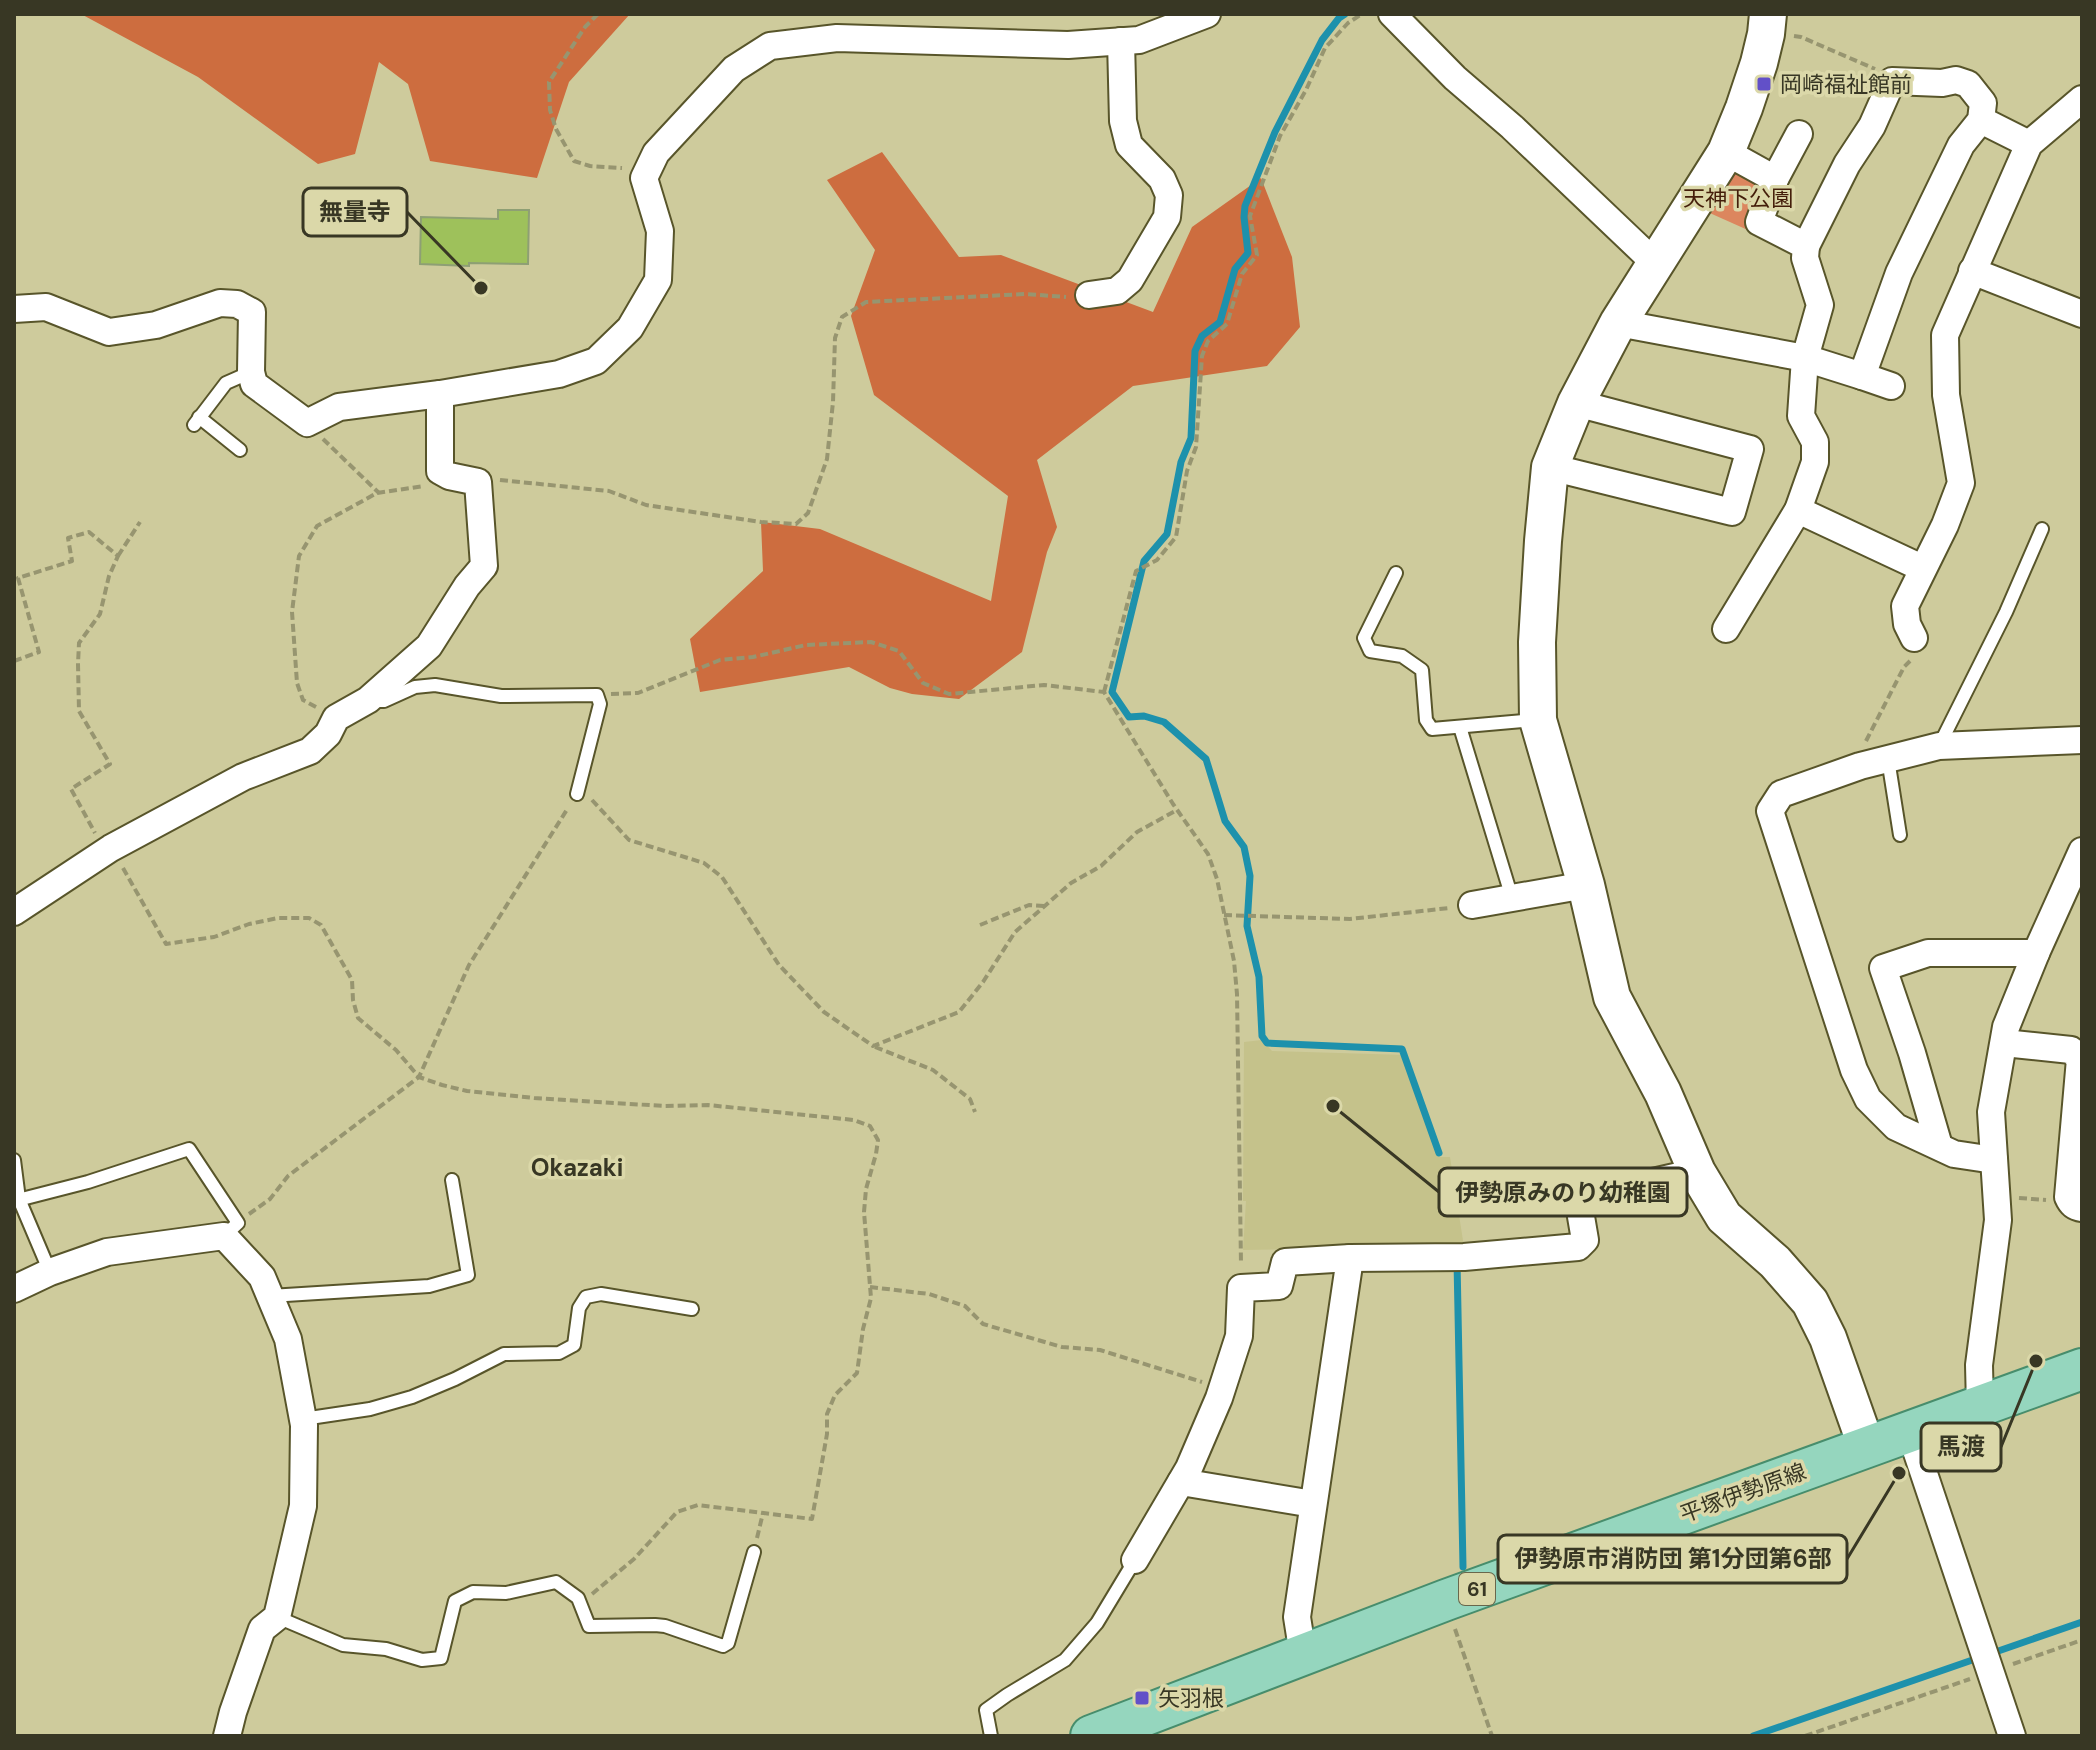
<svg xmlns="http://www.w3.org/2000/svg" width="2096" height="1750" font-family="'DM Sans','Noto Sans JP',sans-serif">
	<rect width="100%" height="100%" fill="#cecb9c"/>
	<!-- built -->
	<polygon fill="#c5c28b" points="1262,1040 1272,1051 1406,1055 1439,1157 1450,1157 1464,1247 1367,1248 1366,1243 1343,1243 1342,1248 1243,1250 1246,1201 1243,1201 1244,1042"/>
	<!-- green -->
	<polygon fill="#dc865e" points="1730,161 1766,180 1750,231 1703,210"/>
	<!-- forest -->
	<g fill="#cd6d3f">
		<polygon points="81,14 630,14 569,82 537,178 430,161 408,84 379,62 355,154 318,164 198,77"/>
		<polygon points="882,152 959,257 1001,255 1153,312 1192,227 1261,178 1292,257 1300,327 1267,366 1133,386 1037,460 1057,527 1047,552 1022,652 959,699 912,694 890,688 849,667 700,692 690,639 763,571 761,522 820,529 991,601 1008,496 874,395 851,316 875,250 827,180"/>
	</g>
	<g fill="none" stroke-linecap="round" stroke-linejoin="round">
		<!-- stream -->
		<g stroke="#1d91ac" stroke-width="7">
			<polyline points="1345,14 1339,18 1322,40 1275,132 1245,206 1244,217 1248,253 1235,269 1220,322 1202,336 1195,351 1191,438 1181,462 1167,534 1144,561 1112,692 1129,717 1144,716 1164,722 1206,759 1225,821 1244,847 1250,876 1247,926 1259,977 1262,1036 1267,1043 1402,1049 1439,1153"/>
			<polyline points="1457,1261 1463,1567"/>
			<polyline points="1753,1736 2082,1622"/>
		</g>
	</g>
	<!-- building -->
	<polygon fill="#9ec15b" stroke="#8e9f74" stroke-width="2" points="498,210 529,210 528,264 469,263 469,266 420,264 421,217 498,219"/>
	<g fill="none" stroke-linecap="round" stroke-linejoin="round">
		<defs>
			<g id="lane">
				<polyline points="199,417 240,450"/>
				<polyline points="194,425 226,383 251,372"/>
				<polyline points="1396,573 1364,638 1370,651 1402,656 1422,670 1426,720 1432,729 1534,720"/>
				<polyline points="375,701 384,701 415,687 435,685 501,696 597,695 600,704 577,794"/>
				<polyline points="1460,727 1512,898"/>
				<polyline points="1939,746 2006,612 2042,529"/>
				<polyline points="1888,759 1900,835"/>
				<polyline points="14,1160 19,1199 50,1272"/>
				<polyline points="14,1201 88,1182 189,1149 238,1223 224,1236"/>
				<polyline points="270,1296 429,1286 468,1275 452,1180"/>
				<polyline points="303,1419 370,1409 412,1397 455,1379 504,1354 559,1353 574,1345 579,1308 586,1297 601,1294 692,1309"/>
				<polyline points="277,1617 343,1645 386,1649 422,1660 441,1658 455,1601 473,1592 506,1593 556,1582 578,1598 589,1626 655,1625 665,1626 723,1646 728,1643 754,1552"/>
				<polyline points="991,1736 986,1710 1007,1695 1065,1660 1097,1623 1135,1560"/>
			</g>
			<g id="street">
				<polyline points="1392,14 1455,78 1512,127 1656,264"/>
				<polyline points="1981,120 2029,144"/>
				<polyline points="1775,179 1799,134"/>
				<polyline points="1806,246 1847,164 1872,126 1892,81 1942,83 1956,80 1968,84 1983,103 1981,120 1961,145 1899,273 1862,376 1891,386"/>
				<polyline points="1972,271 2082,314"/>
				<polyline points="1089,295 1117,291 1130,280 1167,217 1169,195 1162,179 1129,145 1123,121 1121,41"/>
				<polyline points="14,309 46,307 109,332 156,325 220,303 237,304 252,312 251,372 254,384 307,423 339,407 440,394"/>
				<polyline points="1618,323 1805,358 1862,376"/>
				<polyline points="1550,467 1732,512 1750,449 1576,403"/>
				<polyline points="1798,510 1922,568"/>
				<polyline points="1726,629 1798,510 1815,462 1815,442 1801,416 1805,358 1820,305 1805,258 1806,246 1759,222 1775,179 1726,152"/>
				<polyline points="1914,638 1907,624 1905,606 1945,525 1961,483 1946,395 1945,335 2029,144 2082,99"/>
				<polyline points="1472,905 1586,885"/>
				<polyline points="14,912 111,848 243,777 310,751 328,734 336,718 368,700 429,646 467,586 484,566 478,482 449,476 440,471 440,394 559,374 596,361 630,328 658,280 660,231 644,178 656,153 734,69 770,46 837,38 1068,45 1139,40 1207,14"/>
				<path d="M2004,1043l67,7 9,9 -12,138c3,7 6,10 14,11"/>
				<polyline points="1939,1146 1912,1053 1883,968 1928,953 2036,953"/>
				<polyline points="1994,1160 1954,1154 1896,1127 1868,1099 1854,1070 1770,811 1781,794 1860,766 1939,746 2082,740"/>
				<polyline points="14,1289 50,1272 107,1252 224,1236 262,1277 288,1339 304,1425 303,1506 277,1617 262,1629 233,1712 227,1736"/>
				<polyline points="1980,1406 1979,1365 1998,1220 1991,1112 2006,1027 2036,953 2082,851"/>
				<polyline points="1910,1432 2012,1736"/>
				<polyline points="1181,1482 1313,1504"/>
				<polyline points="1135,1560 1189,1468 1219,1398 1239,1336 1241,1288 1279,1286 1285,1262 1350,1258 1464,1257 1578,1247 1585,1240 1578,1199 1697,1172"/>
				<polyline points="1303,1655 1297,1617 1350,1258"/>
			</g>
			<polyline id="secondary" points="1768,14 1766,34 1759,63 1744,108 1726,152 1618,323 1576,403 1550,467 1543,541 1537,642 1538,720 1586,885 1612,997 1663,1093 1697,1172 1724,1217 1775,1262 1810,1302 1828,1338 1867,1448"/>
			<polyline id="primary" points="1091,1736 1446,1600 2082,1369"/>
		</defs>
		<!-- lane casing -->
		<use href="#lane" stroke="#58552a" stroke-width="16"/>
		<!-- street casing -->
		<use href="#street" stroke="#58552a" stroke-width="30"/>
		<!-- secondary casing -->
		<use href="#secondary" stroke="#58552a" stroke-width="40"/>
		<!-- primary casing -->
		<use href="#primary" stroke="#478d6c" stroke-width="44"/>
		<!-- path -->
		<g stroke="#979570" stroke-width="4" stroke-dasharray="8 4" stroke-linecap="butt">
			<polyline points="598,14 585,27 549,82 550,110 556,129 574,161 590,166 622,168"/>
			<polyline points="1794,36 1801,37 1875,69"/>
			<polyline points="323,439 379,493"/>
			<polyline points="500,480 609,491 646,505 761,522 796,524 808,513 827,459 833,402 835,338 842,317 866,302 1026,294 1066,297"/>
			<polyline points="118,556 140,522"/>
			<polyline points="14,661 39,652 18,578 72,561 68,538 89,532 118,556 109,576 100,614 79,643 78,664 79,711 110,764 71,789 95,833"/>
			<polyline points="1104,692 1136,571 1157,560 1176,537 1187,471 1196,447 1202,356 1208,341 1227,324 1242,274 1257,255 1250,216 1280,136 1306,90 1325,48 1348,23 1362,14"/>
			<polyline points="611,694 638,693 720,660 753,657 806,645 871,642 899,651 923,683 949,694 1044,685 1104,692 1173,804 1208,854 1217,879 1234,961 1237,994 1241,1264"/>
			<polyline points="316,707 303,700 297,683 292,612 299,556 317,526 377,493 424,486"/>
			<polyline points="1866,741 1904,667 1910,661"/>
			<polyline points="592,800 629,840 704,863 722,877 779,965 824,1012 873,1046 959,1012 983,982 1015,932 1071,883 1101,866 1137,832 1177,810"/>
			<polyline points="123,868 166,944 214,937 249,924 278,918 309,918 321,925 352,980 353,1000 358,1018 396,1050 419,1077 442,1085 467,1091 534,1098 664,1106 708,1105 854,1120 870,1126 878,1140 876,1154 866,1189 864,1212 871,1298 863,1329 857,1373 835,1395 827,1414 827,1434 812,1519 698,1505 677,1512 634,1559 592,1594"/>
			<polyline points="1224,915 1350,919 1449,908"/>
			<polyline points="980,925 1029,905 1044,906"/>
			<polyline points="875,1047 933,1070 970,1099 975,1112"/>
			<polyline points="2019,1198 2046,1200"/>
			<polyline points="249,1214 270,1199 288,1176 419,1077 469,965 568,808"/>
			<polyline points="870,1287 929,1294 965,1306 983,1324 1062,1347 1100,1350 1202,1382"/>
			<polyline points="757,1538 763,1513"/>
			<polyline points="1455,1629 1492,1736"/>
			<polyline points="2013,1664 2082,1640"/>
			<polyline points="1805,1736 1970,1679"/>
		</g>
		<!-- lane -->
		<use href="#lane" stroke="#fff" stroke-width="12"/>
		<!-- street -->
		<use href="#street" stroke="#fff" stroke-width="26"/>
		<!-- secondary -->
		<use href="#secondary" stroke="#fff" stroke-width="36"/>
		<!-- primary -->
		<use href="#primary" stroke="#95d6be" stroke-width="40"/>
	</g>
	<!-- markers -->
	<g fill="#6250c8" stroke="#dbd8a9" stroke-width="3">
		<rect x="1756" y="76" width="16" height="16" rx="4"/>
		<rect x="1134" y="1690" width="16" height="16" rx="4"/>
	</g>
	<g text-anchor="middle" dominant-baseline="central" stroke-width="7" stroke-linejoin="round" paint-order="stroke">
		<!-- shield labels -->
		<rect fill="#dbd8a9" stroke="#69674c" stroke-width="2" x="1459" y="1573" width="36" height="32" rx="6"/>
		<g font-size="20" font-weight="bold" fill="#383724">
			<text x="1477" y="1589">61</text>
		</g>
		<!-- poi labels -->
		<g font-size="22" fill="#383724" stroke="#dbd8a9" text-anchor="start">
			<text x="1780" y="84">岡崎福祉館前</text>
			<text x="1158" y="1698">矢羽根</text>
		</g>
		<!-- park labels -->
		<g font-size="22" fill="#441e0a" stroke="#dbd8a9">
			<text x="1738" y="198">天神下公園</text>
		</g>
		<!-- street labels -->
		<g font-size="22" fill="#383724" stroke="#dbd8a9">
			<text transform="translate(1743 1493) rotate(-20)">平塚伊勢原線</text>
		</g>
		<!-- neighbourhood labels -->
		<g font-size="24" font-weight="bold" fill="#383724" stroke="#dbd8a9">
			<text x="577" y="1167">Okazaki</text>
		</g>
	</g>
	<!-- callouts -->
	<path fill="none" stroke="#383724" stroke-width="3" d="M481 288L407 212M1333 1106L1439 1192M2036 1361L2001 1447M1899 1473L1847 1559"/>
	<g fill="#383724" stroke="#dbd8a9" stroke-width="3">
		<circle cx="481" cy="288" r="8"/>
		<circle cx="1333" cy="1106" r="8"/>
		<circle cx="2036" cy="1361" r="8"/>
		<circle cx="1899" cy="1473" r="8"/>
	</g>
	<g fill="#dbd8a9" stroke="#383724" stroke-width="3">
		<rect x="303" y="188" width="104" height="48" rx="8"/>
		<rect x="1439" y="1168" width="248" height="48" rx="8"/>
		<rect x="1921" y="1423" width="80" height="48" rx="8"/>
		<rect x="1498" y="1535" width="349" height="48" rx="8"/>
	</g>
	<g font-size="24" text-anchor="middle" font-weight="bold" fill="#383724">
		<text x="355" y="220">無量寺</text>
		<text x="1563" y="1201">伊勢原みのり幼稚園</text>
		<text x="1961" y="1455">馬渡</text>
		<text x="1673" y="1567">伊勢原市消防団 第1分団第6部</text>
	</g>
	<!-- border -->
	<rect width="2096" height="1750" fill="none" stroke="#383724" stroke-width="32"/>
</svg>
